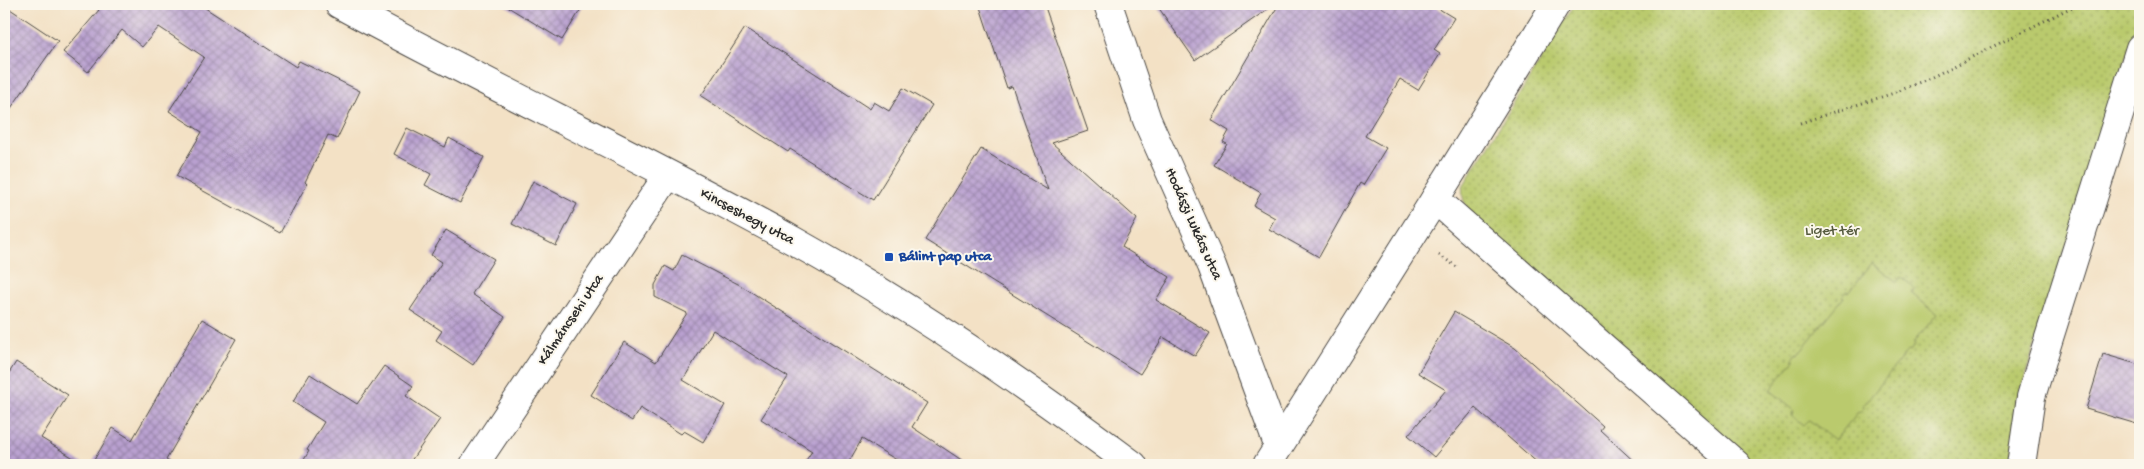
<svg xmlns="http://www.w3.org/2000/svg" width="2144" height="469" font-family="'Gochi Hand',sans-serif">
	<defs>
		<pattern id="grass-dots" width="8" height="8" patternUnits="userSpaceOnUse" patternTransform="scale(1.25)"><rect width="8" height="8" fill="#baca6d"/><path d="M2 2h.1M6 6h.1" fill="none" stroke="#97a45a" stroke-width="1.8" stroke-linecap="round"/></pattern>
		<pattern id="building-cross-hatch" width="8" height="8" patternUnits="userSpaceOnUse" patternTransform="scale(1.25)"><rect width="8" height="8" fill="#b9a0d0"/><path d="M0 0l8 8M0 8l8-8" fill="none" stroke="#9783a9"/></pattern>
	</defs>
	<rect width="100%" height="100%" fill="#fbf7ec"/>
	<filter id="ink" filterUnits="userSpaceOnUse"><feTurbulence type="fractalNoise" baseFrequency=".02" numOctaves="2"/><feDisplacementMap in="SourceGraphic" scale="10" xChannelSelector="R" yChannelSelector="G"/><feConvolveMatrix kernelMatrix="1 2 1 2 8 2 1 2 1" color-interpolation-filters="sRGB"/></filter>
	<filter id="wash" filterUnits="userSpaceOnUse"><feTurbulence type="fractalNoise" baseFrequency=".0096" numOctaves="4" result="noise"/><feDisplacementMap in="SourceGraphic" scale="20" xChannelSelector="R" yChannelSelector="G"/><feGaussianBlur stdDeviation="1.12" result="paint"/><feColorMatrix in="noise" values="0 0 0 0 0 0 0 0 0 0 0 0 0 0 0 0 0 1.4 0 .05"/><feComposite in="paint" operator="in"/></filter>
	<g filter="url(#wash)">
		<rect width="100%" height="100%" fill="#f3e1c5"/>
		<!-- grass -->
		<path fill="url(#grass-dots)" stroke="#727a4c" d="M1575,4h565v11l-117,368 -13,82h-256l-255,-222c-14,-15 -41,-34 -36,-57z"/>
		<!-- garden -->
		<polygon fill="#baca6d" stroke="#727a4c" points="1872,263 1897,282 1901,277 1915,288 1911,293 1937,314 1913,343 1915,344 1910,351 1908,350 1863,406 1864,408 1859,413 1858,412 1835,440 1809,420 1804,425 1792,415 1795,410 1770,390 1794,360 1792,359 1796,353 1798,354 1844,297 1842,296 1847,291 1849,292"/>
		<g id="blocks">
			<!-- building -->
			<g fill="url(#building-cross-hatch)">
				<polygon points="92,4 199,4 296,67 299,61 360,91 337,139 328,135 305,182 307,184 280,233 176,176 202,132 169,111 204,57 159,27 142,47 122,30 88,72 63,52 99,10"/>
				<polygon points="503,4 584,4 562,40"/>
				<polygon points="979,4 1044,4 1088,131 1052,143 1137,219 1122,247 1170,277 1156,300 1210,333 1195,356 1163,337 1140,374 925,240 981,149 1048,190 1012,86 1007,88"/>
				<polygon points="1156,4 1275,4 1195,60"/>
				<polygon points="1279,4 1431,4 1454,18 1434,50 1440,54 1418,90 1400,79 1365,136 1386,148 1363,185 1360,183 1319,257 1269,229 1275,218 1254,206 1261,193 1214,165 1227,144 1223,142 1229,131 1211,120"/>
				<polygon points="4,5 58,41 4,118"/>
				<polygon points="745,28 870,109 874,102 889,111 903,88 932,105 873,200 790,149 788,152 701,96"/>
				<polygon points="407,128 445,147 449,138 484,157 460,203 425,185 431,174 394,154"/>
				<polygon points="533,181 577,204 556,246 512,224"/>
				<polygon points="446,230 494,259 472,294 505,317 473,365 436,340 442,331 410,310 442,262 431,255"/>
				<polygon points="682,255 740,285 927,403 912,427 969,465 905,465 862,439 847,465 803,465 812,451 761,419 788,377 713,330 683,380 725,405 703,442 684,431 681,434 640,408 632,421 591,395 624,342 656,362 687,313 655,297 655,285 665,266 674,271"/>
				<polygon points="1454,312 1515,348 1603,426 1600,430 1638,465 1540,465 1475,408 1434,457 1408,435 1446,390 1418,373"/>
				<polygon points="202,319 236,339 166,460 175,465 91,465 113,428 132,440"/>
				<polygon points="2103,354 2140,365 2140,425 2086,409"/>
				<polygon points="16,362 68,395 41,438 85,465 4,465 4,381"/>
				<polygon points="384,366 413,386 406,396 440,419 408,465 301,465 309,451 307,450 324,422 293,402 310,374 357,404"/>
			</g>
		</g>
	</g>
	<g filter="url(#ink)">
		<use href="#blocks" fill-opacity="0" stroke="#494642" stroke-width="1"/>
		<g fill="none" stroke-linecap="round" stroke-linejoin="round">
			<defs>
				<g id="street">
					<path d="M339,4c150,82 305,154 455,237 118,66 231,143 339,224"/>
					<polyline points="1108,4 1147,120 1212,266 1278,445"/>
					<polyline points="1556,4 1435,199 1737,465"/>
					<polyline points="474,465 668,175"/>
					<polyline points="1267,465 1435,199"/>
					<polyline points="2021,465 2031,397 2043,357 2140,48"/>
				</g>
			</defs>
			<!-- street casing -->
			<use href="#street" stroke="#494642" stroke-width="30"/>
			<!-- path -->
			<g stroke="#494642" stroke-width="3" stroke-dasharray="1 4" stroke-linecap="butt">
				<polyline points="1800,123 1894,93 1930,78 2078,4"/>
				<polyline points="1439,255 1457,267"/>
			</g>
			<!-- street -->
			<use href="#street" stroke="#fff" stroke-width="28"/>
		</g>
	</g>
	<!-- markers -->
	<rect fill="#1a4fb4" stroke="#fbf7ec" stroke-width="2" x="884" y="252" width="10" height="10" rx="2.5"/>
	<g text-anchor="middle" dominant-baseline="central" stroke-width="4" stroke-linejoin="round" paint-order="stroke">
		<!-- street labels -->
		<g font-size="15" fill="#2b2b2b" stroke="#fbf7ec">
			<text transform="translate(747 217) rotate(28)">Kincseshegy utca</text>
			<text transform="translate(1193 224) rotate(66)">Hodászi Lukács utca</text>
			<text transform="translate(571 320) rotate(-56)">Kálmáncsehi utca</text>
		</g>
		<!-- park labels -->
		<g font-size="15" fill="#565b3f" stroke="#fbf7ec">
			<text x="1832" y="231">Liget tér</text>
		</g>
		<!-- transit labels -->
		<g font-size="15" font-weight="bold" fill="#164399" stroke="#fbf7ec" text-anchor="start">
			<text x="899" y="257">Bálint pap utca</text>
		</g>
	</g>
	<!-- margin -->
	<rect width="2144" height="469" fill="none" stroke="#fbf7ec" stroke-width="20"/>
</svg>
